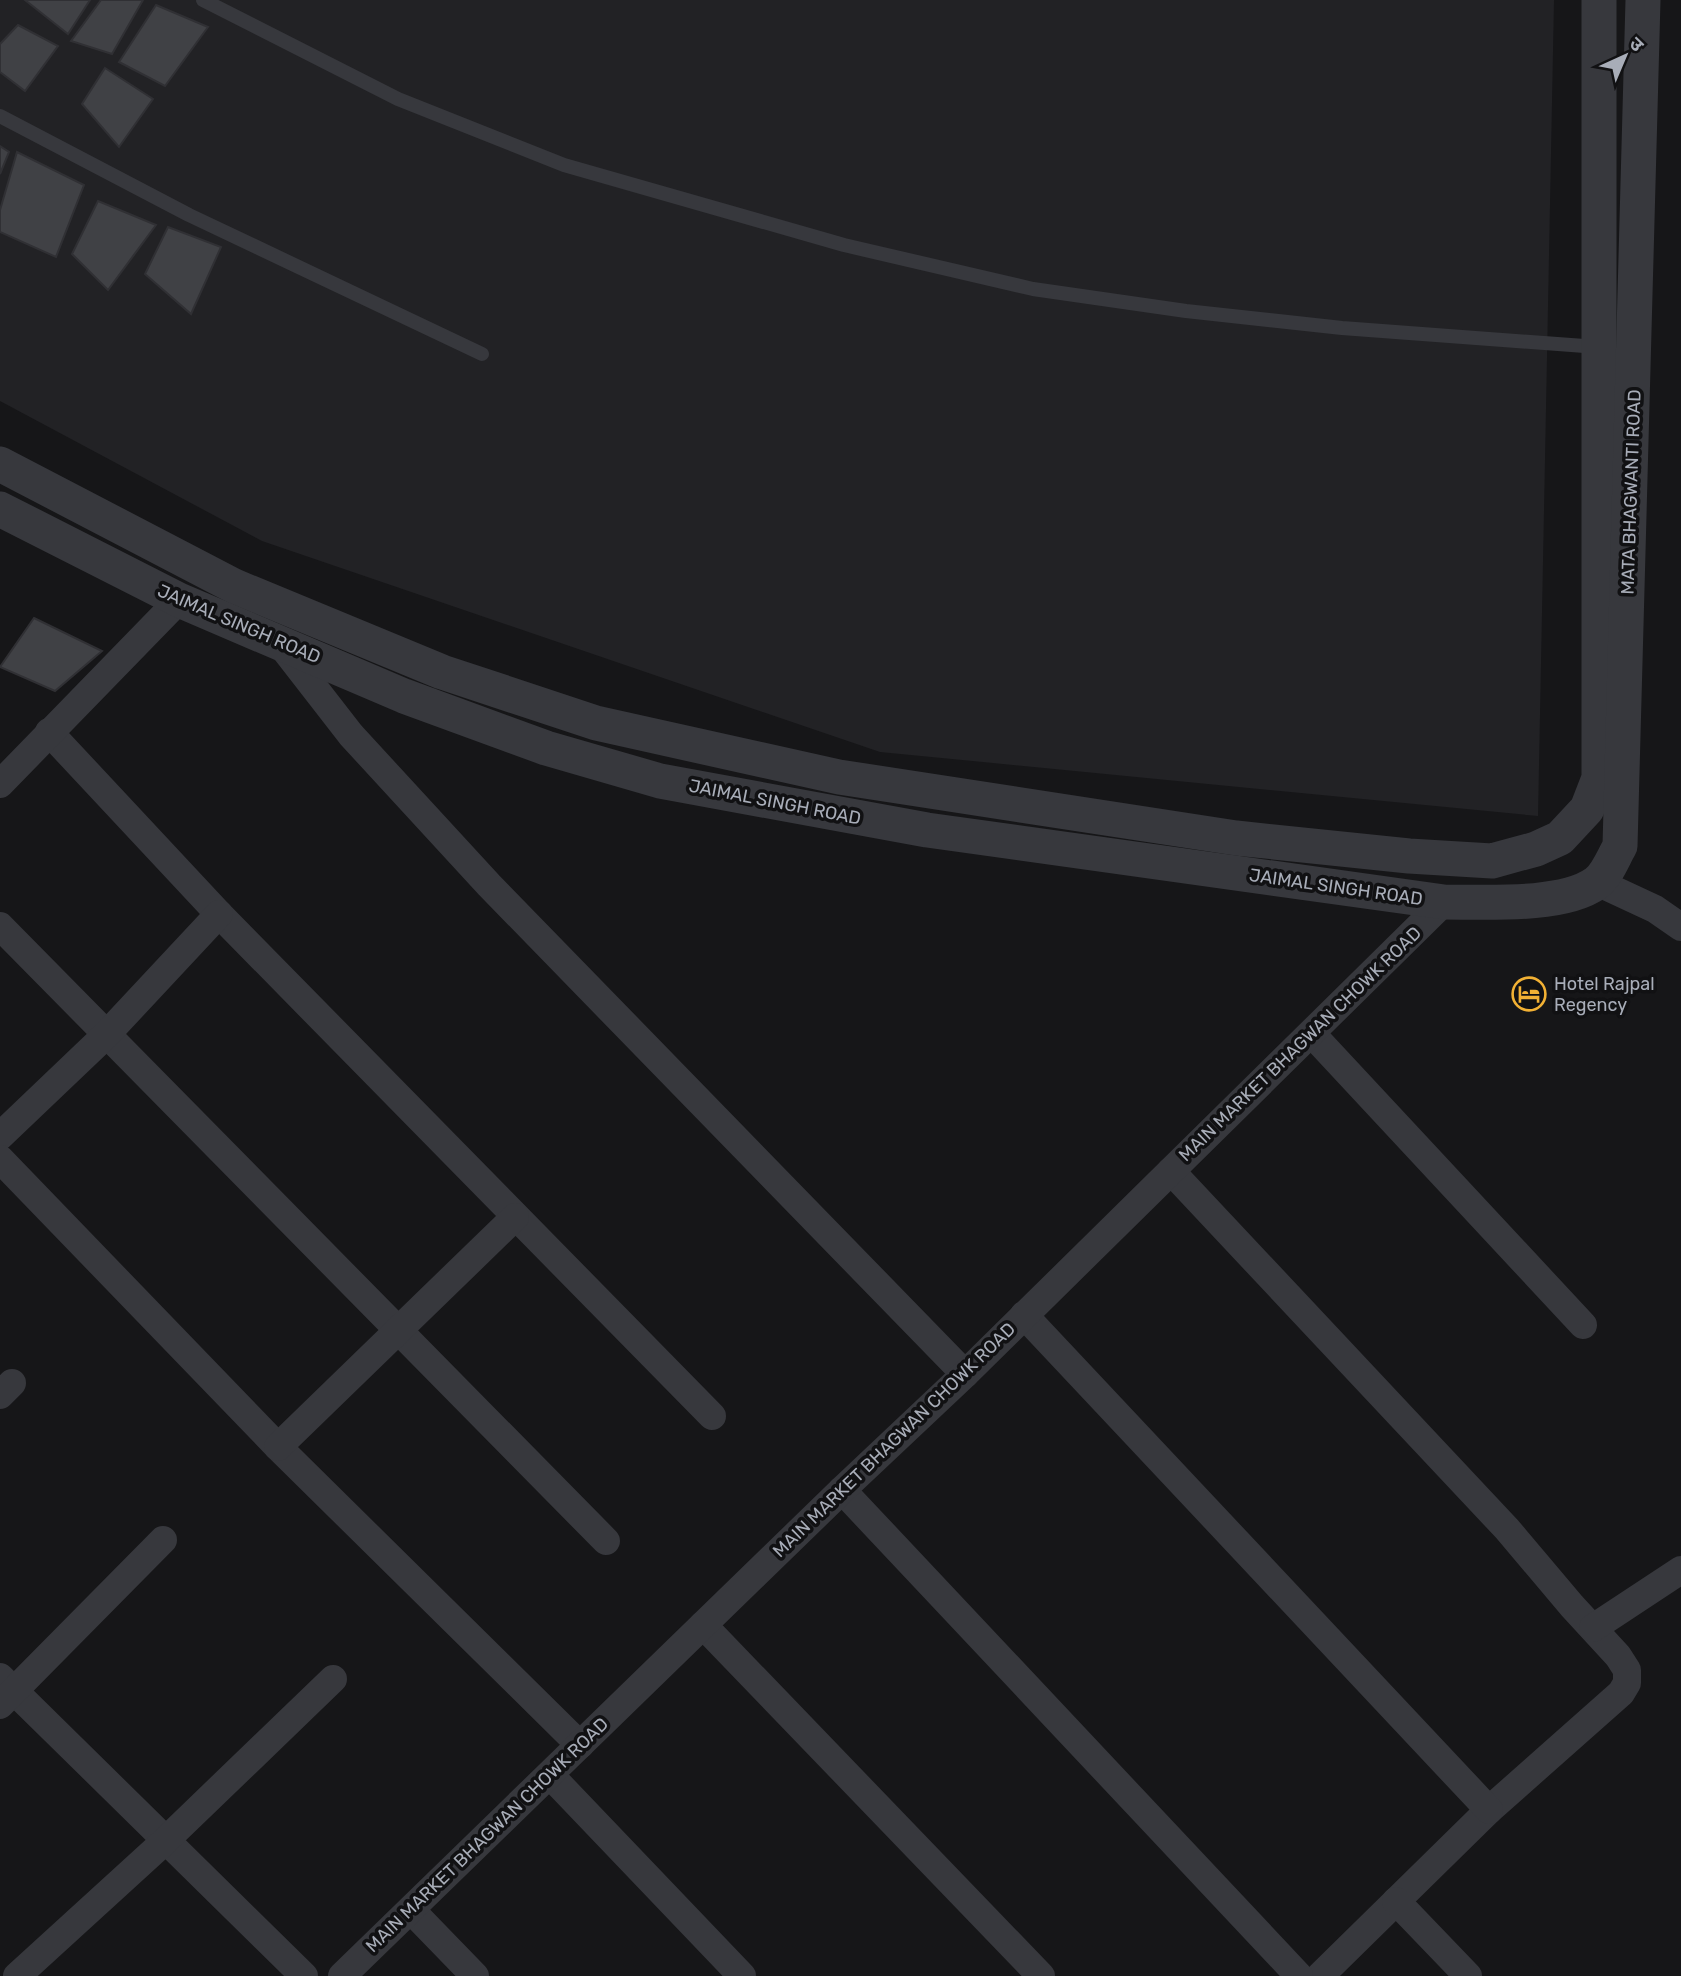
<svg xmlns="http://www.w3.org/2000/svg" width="1681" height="1976" font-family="Rubik,'Noto Sans Devanagari',sans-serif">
	<rect width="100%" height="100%" fill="#161618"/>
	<!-- built -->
	<polygon fill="#222225" points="0,0 1554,0 1538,816 880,752 262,541 0,401"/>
	<!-- building -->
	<g fill="#404145" stroke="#303034" stroke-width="2">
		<polygon points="25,0 90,0 68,34"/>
		<polygon points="101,0 143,0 112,54 71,41"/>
		<polygon points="156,5 208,27 165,86 119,62"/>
		<polygon points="18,25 58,46 25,91 0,72 0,44"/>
		<polygon points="105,68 153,99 119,147 82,104"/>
		<polygon points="0,146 9,152 0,174"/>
		<polygon points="17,152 84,185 56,257 0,232 0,210"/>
		<polygon points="98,201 156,225 108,290 72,254"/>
		<polygon points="168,227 221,247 191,314 145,274"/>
		<polygon points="34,618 102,651 55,691 0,667"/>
	</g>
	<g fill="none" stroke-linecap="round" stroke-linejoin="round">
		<!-- service -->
		<g stroke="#37383d" stroke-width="14">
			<polyline points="203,0 398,99 564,165 844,245 1033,289 1186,311 1342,328 1598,347"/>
			<polyline points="0,116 189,215 482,354"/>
		</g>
		<!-- minor -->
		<g stroke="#37383d" stroke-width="28">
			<polyline points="278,641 351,735 489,885 965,1374"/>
			<polyline points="49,732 219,914 712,1416"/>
			<polyline points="0,784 179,600"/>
			<polyline points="1597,882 1655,909 1681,927"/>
			<polyline points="0,926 606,1541"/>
			<polyline points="1312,1034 1583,1325"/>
			<polyline points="0,1136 106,1035 219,914"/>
			<polyline points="0,1159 278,1447 580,1745"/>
			<polyline points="1171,1171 1507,1529 1572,1606 1618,1656 1627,1670 1627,1683 1621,1693 1489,1810 1320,1976"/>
			<polyline points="1024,1315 1489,1810"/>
			<polyline points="0,1395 12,1383"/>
			<polyline points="278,1447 515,1217"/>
			<polyline points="842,1490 1299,1976"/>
			<polyline points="703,1625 1041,1976"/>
			<polyline points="1593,1628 1681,1570"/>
			<polyline points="0,1677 304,1976"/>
			<polyline points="0,1705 163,1540"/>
			<polyline points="550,1775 742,1976"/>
			<polyline points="1396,1901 1468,1976"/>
			<polyline points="411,1910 475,1976"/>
			<polyline points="17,1976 165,1841 333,1679"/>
			<polyline points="342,1976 842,1490 965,1374 1444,902"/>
		</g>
		<!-- tertiary -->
		<g stroke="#37383d" stroke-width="35">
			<polyline points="0,464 234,586 442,672 596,723 839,777 1236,838 1409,856 1492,861 1536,849 1560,838 1587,809 1599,778 1599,0"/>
			<path d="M0,509l179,91 225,96 142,52 114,33 267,49 517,72c41,0 119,5 152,-19 11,-8 17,-25 24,-37l23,-846"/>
		</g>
	</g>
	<!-- icons -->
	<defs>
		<symbol id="hotel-ring" viewBox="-11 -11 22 22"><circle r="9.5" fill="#111113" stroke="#f2b134" stroke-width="1.5"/><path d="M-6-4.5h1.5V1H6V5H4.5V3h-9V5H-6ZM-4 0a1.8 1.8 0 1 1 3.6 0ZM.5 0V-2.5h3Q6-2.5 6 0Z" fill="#f2b134"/></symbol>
	</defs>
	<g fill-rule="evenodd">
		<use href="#hotel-ring" x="1510" y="975" width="38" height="38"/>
	</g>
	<g text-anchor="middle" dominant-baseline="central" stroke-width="7" stroke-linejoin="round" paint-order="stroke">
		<!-- street labels -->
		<g font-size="18" fill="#a8adb8" stroke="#111113">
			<text transform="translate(1631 492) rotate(-88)">MATA BHAGWANTI ROAD</text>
			<text transform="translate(239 624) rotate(23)">JAIMAL SINGH ROAD</text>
			<text transform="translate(775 802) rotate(11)">JAIMAL SINGH ROAD</text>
			<text transform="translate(1336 887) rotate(8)">JAIMAL SINGH ROAD</text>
			<text transform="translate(1300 1044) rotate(-44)">MAIN MARKET BHAGWAN CHOWK ROAD</text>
			<text transform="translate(894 1440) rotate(-44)">MAIN MARKET BHAGWAN CHOWK ROAD</text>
			<text transform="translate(487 1835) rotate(-44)">MAIN MARKET BHAGWAN CHOWK ROAD</text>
		</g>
		<!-- poi labels -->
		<g font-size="18" fill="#a8adb8" stroke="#111113" text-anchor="start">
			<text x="1554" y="984">Hotel Rajpal<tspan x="1554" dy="21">Regency</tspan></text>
		</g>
	</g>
	<!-- north arrow -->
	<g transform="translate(1625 56) rotate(44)" stroke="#111113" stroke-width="5" paint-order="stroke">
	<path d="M0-5L12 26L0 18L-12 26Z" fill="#a8adb8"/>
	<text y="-10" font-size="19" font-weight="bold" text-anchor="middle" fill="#a8adb8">उ</text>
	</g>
</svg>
